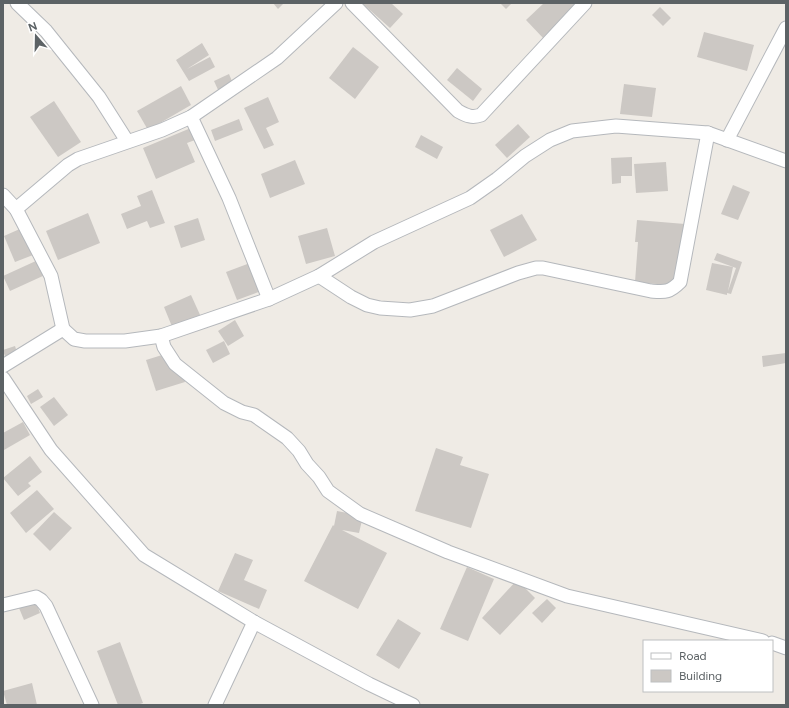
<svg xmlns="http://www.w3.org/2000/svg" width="789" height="708" font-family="Figtree,sans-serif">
	<rect width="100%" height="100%" fill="#efebe5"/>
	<!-- building -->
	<g fill="#ccc8c4">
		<polygon points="273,3 284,3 278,9"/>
		<polygon points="362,3 391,3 403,14 390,28"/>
		<polygon points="500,3 512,3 506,9"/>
		<polygon points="544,3 578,3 544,39 526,20"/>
		<polygon points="660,7 671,18 663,26 652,15"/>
		<polygon points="704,32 754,45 747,71 697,57"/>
		<polygon points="202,43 209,55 187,69 210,57 215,67 189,81 176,60"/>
		<polygon points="353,47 379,67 355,99 329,78"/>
		<polygon points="457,68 482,89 473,101 447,80"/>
		<polygon points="229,74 234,86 219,92 214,81"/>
		<polygon points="624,84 656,88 652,117 620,114"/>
		<polygon points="181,86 191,105 148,130 137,111"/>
		<polygon points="268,97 279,122 266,128 274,145 264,149 244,108"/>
		<polygon points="54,101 81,142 58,157 30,117"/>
		<polygon points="239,119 243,130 215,141 211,130"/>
		<polygon points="518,124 530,137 507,158 495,145"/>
		<polygon points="198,125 203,137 187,143 195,162 156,179 143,148"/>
		<polygon points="421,135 443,147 437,159 415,147"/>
		<polygon points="632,157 632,176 621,176 621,183 612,184 611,158"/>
		<polygon points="295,160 305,184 270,198 261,174"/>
		<polygon points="666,162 668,191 636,193 634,164"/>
		<polygon points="733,185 750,192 738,220 721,214"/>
		<polygon points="152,190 165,223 150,228 147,221 127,229 121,214 141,206 137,196"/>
		<polygon points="88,213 100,243 58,260 46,231"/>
		<polygon points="522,214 537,240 504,257 490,230"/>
		<polygon points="198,218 205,240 181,248 174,226"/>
		<polygon points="637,220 685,224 679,286 635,282 638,242 635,242"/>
		<polygon points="22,228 33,255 15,262 4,236"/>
		<polygon points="327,228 335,256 306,264 298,236"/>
		<polygon points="717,253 742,262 731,294 727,293 727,295 706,290 712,263 733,267 728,291 736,268 714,260"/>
		<polygon points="38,260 45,275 10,291 3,276"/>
		<polygon points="250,263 261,291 237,300 226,272"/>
		<polygon points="191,295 201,317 173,329 164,307"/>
		<polygon points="235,320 244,336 228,346 218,331"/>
		<polygon points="224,341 230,354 213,363 206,350"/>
		<polygon points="15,346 18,356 6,360 3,350"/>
		<polygon points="175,351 185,382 156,391 146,360"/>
		<polygon points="786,353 786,363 763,367 762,356"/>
		<polygon points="38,389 43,397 31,404 27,396"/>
		<polygon points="54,397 68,415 54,426 40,407"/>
		<polygon points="23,422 30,435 4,450 3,433"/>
		<polygon points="436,448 463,457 460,465 489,474 471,528 415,511"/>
		<polygon points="30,456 42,472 28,483 31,486 18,496 3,478"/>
		<polygon points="37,490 54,509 26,533 10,513"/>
		<polygon points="337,511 363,516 359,533 342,530 387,553 358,609 304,581 333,525 334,526"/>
		<polygon points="54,512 72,528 50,551 33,534"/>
		<polygon points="235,553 253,560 244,580 267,590 259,609 218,591"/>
		<polygon points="467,567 494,579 468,641 440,629"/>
		<polygon points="517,580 535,598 500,635 482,618"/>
		<polygon points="547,599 556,608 542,623 532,613"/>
		<polygon points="36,602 40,613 24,620 19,608"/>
		<polygon points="398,619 421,633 399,669 376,655"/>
		<polygon points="120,642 143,703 137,705 118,705 97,651"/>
		<polygon points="32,683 37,705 7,705 3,691"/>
	</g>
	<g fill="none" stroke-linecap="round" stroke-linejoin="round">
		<defs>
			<g id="street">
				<polyline points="17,3 46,31 99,97 127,141"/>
				<path d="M352,3l106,108c9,5 14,7 23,4l104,-112"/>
				<polyline points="191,117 229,198 269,299"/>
				<polyline points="727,140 786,28"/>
				<polyline points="3,195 16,209 51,276 63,329 74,339 85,341 125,341 161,336 269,299 319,276 374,242 470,198 497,179 525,156 550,140 572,131 616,126 708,133 786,161"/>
				<polyline points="16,209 68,165 78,159 162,130 191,117 277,58 336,3"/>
				<path d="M319,276l32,21 16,8 13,3 30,2 23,-4 85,-33 18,-5h7l108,23c14,1 18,2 29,-9l28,-149"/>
				<polyline points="161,336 164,347 175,364 224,403 242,412 254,415 287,438 299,451 307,464 319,477 328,491 360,514 448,552 567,596 763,641"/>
				<polyline points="3,366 63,329"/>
				<polyline points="3,378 51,450 144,555 254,622 369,684 413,705"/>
				<polyline points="3,605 36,597 41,600 46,606 92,705"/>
				<polyline points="772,643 786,648"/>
				<polyline points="215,705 254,622"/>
			</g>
		</defs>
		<!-- street casing -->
		<use href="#street" stroke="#b5b8bc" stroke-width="15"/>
		<!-- street -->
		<use href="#street" stroke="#fff" stroke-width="13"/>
	</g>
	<!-- border -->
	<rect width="789" height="708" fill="none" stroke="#5c6265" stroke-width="8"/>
	<!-- legend -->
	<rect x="643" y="640" width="130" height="52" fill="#ffffff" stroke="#bec0c1"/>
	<rect x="651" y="653" width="20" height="6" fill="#ffffff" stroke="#bec0c1"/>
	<text x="679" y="660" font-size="12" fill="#5c6265">Road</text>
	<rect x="651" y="670" width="20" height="12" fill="#ccc8c4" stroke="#bec0c1"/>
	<text x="679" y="680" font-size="12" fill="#5c6265">Building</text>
	<!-- north arrow -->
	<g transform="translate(36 36) rotate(340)" stroke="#ffffff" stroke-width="3" paint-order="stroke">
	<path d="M0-3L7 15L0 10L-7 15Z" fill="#5c6265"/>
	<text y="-6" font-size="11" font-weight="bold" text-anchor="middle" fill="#5c6265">N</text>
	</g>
</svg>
